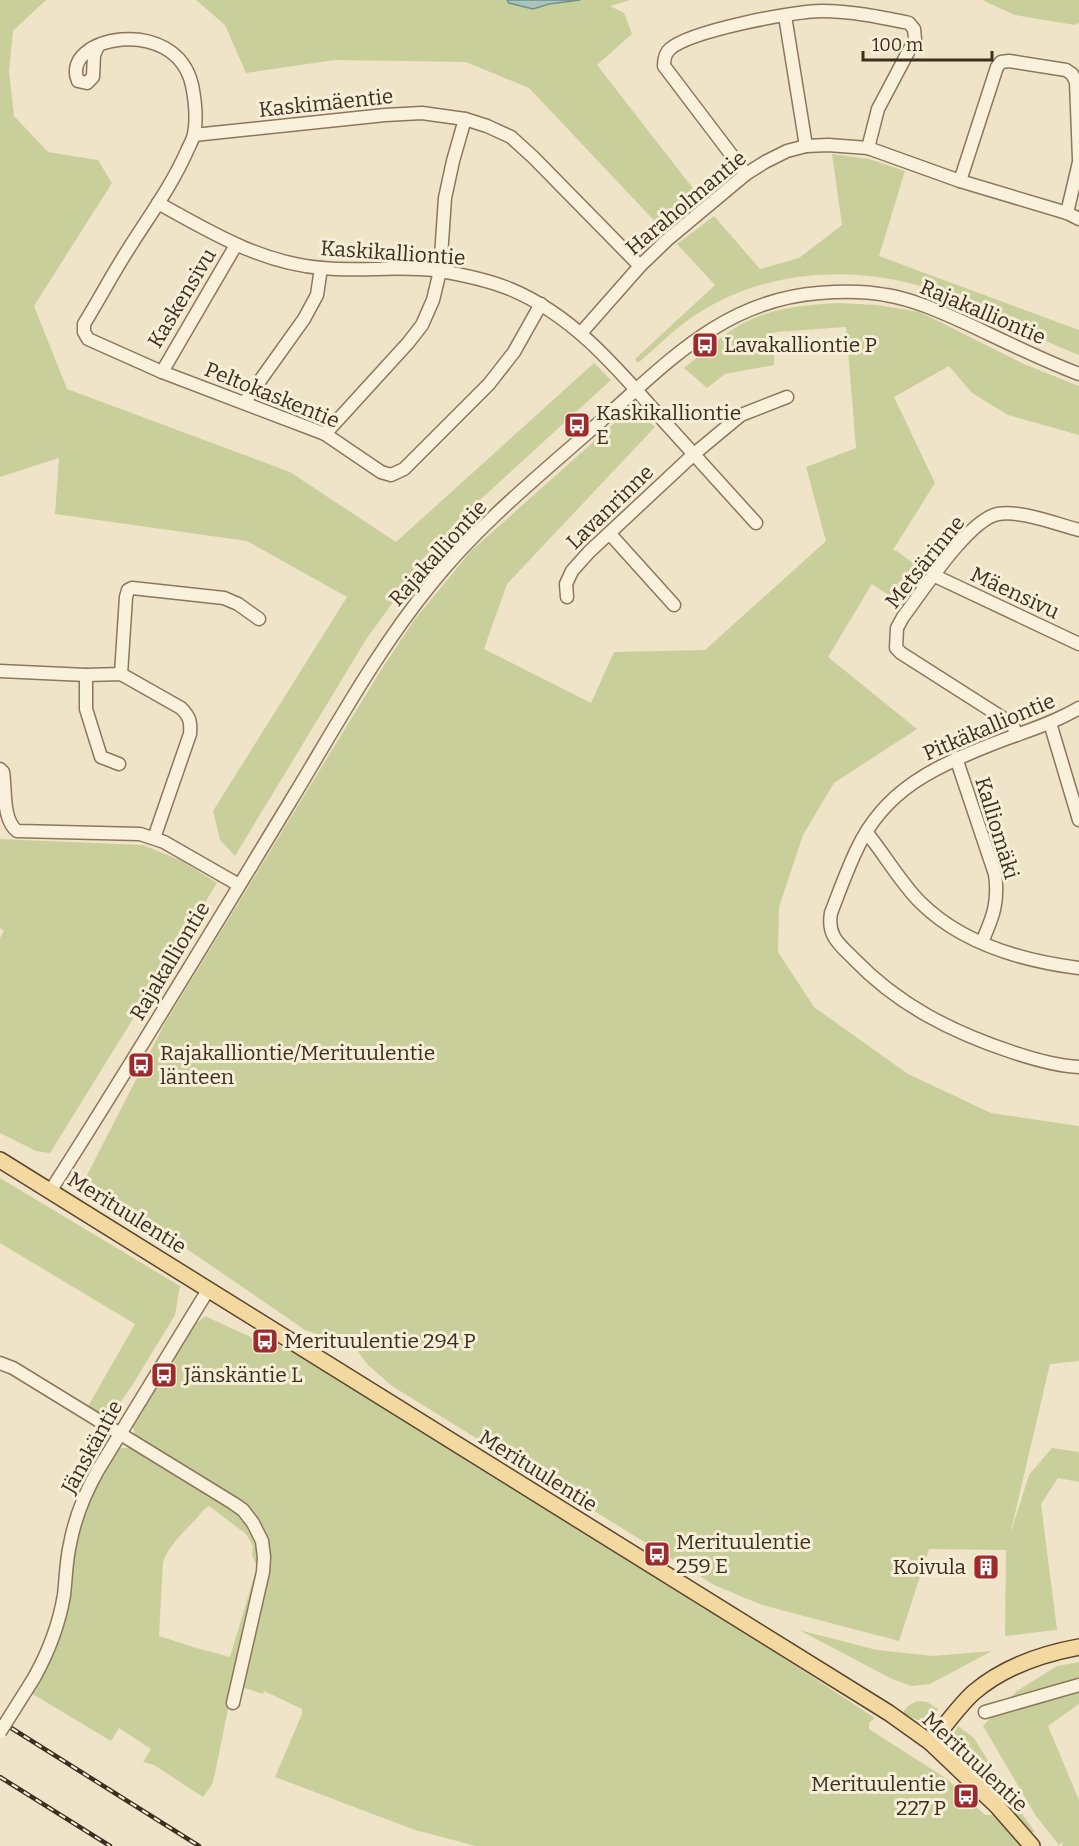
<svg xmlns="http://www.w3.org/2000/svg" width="1079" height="1846" font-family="Bitter,serif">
	<rect width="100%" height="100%" fill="#f0e4c8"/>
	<!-- green -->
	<g fill="#c9cf9b" fill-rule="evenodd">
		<polygon points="0,0 46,0 13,31 9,71 14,116 48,152 98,160 112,183 34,306 67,389 290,472 396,542 594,363 611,380 456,522 407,583 367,638 235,856 220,840 213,811 347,597 247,541 55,514 59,458 0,477"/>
		<polygon points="196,0 630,0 610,6 624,13 632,34 597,65 702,200 664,231 529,88 466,62 335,60 246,73 225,25"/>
		<polygon points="982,0 1079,0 1079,23 1075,25 1015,15"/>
		<path d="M832,154l37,5 36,12 -26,85 200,74v25c-47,-18 -90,-44 -137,-62 -79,-29 -172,-26 -245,21 -21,13 -40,33 -59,49l-3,-4 80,-74 -38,-41 37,-28 46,53 39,-11 43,-33z"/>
		<path d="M838,303l39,2 43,7 104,52 55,22v49l-71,-20 -36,-22 -23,-27 -55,31 41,86 -42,67 4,1 32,24 -24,31 -33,-22 -44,73 89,72 -83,54 -31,52 -24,72 -1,45 36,55 94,67 83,39 88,13v235l-29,3 -40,171 19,-60 23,-27 27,4v30l-21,-4 -17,26 16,126 -52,6 1,-86 -77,-1 -30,92 -137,-36 -48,-20 -322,-199 -24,-21 -12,-16 -51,-19 -220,-151 80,-156 216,-353 34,-51 56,-68 157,-140h9l18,16 -148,157 -23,65 107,54 23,-51 91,-2 121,-109 -20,-74 50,-19 -10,-121 -71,5 -1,33 -49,9 -18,14 -23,-20c17,-13 33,-29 51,-40 31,-20 68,-23 103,-25z"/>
		<polygon points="0,839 143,845 182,861 217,883 50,1153 36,1151 0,1133 0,938 4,931 0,928"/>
		<polygon points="0,1178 180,1286 175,1315 133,1384 109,1419 87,1408 135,1324 0,1243"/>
		<path d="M205,1316l50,23 15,8 3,-4 15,6 371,227 216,142 -6,5v6l78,50 38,36h7l14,10 18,21h-548l-61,-16 -140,-53 27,-63v-5l-38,-18 -1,3 -30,-10 -20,99 -10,14 -49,-32 -11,-3 8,-13 -32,-21 -8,13 -80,-48 23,-42 26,-126 17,-44 20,-31 4,-2h11l5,-9 -4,-12 1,-7 54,-86 9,-11zM209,1506l37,28 7,12 -1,9 5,12 -27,90 -37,-10 -34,-11 4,-74c7,-18 20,-29 33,-43 4,-4 7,-10 13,-13z"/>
		<polygon points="799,1630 877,1650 933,1656 992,1651 930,1684 912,1686 892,1679"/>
		<polygon points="1079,1662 1079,1704 1048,1726 1079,1800 1079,1846 1062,1846 1063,1841 1059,1845 1036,1816 983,1726 1017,1691 1057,1666"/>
		<path d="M918,1701l9,1 11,7c-13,17 -20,12 -36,4l7,-8z"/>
		<polygon points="958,1726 974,1738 1017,1807 1035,1832 1031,1832 993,1789 958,1755 953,1747 953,1736"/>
	</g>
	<!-- water -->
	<polygon fill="#a9c4bc" stroke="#6f938a" stroke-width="1.5" points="507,0 580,0 549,4 533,9 509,3"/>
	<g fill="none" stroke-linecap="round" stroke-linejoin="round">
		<defs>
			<g id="minor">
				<polyline points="785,16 806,146"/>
				<path d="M98,46l-4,9 -1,22 -6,6 -9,-2c-19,-44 97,-68 114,4 3,15 5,34 2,49 -1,6 -5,12 -7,17 -15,34 -37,64 -56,94 -17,26 -31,53 -47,79v8l4,7 74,33 163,62 56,38 10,3 13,-6 85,-85 25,-32 27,-48"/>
				<polyline points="194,135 385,115 422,113 465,119 487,126 511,137 533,157 640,266"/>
				<path d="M746,174l-82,-108c0,-6 1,-13 6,-17 20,-18 123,-38 152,-38 29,0 58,6 87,12l5,6 1,10 -37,70 -10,39"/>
				<polyline points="960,181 997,67 1001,62 1009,61 1066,70 1072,74 1076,82 1079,159"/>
				<path d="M158,203c52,29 103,60 164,65 39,4 79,-3 118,3 24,4 48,9 70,18 63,26 107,79 151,129 32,35 63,70 95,105"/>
				<polyline points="1067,213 1079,162"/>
				<polyline points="581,333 640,266 667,240 746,174 765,162 787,151 806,146 828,145 868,148 960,181 1067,213 1079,219"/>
				<polyline points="162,372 236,245"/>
				<polyline points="244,403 304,319 317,295 321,268"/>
				<polyline points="325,434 408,343 422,325 433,300 440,271 445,198 453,161 465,119"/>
				<polyline points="610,534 674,605"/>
				<polyline points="935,576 1079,644"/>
				<polyline points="567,597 566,584 572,571 589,552 694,454 741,415 787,397"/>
				<path d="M0,671l86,4 35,-1 60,34c9,9 10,14 9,26l-36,104"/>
				<polyline points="121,674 126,597 128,590 132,588 224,598 238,604 259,619"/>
				<polyline points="86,675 86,709 101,757 119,764"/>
				<path d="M1079,708c-27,16 -56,24 -84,35 -59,23 -110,46 -138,106 -10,21 -18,43 -26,64 -4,23 8,31 23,46 44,46 98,73 158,93 21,7 44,14 67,15"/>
				<polyline points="1050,723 1079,820"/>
				<path d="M1017,735l-4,-9 -7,-6 -105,-67 -5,-5 1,-20 6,-11c19,-25 66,-98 95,-103 23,-4 58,10 81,16"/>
				<path d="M956,758l39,116c4,28 -2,43 -13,68"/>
				<path d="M0,769l3,3c3,18 -1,47 14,59l123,3 24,8 75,43"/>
				<path d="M867,833c18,22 33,49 53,69 41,41 103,59 159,66"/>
				<path d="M51,1190c82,-128 160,-258 239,-388 45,-74 87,-152 142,-219 51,-64 118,-116 178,-170 64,-57 118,-113 209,-120 22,-2 46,-2 67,2 30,5 57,18 84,30 36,17 72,35 109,49"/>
				<polyline points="0,1363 13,1368 233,1503 243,1510 253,1523 262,1541 264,1557 263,1572 233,1703"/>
				<path d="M34,1678c15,-27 25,-53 30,-83 2,-17 2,-34 6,-51 5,-27 15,-51 28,-74l110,-180"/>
				<polyline points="985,1712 1079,1685"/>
			</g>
			<g id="major">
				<polyline points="0,1160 889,1713 931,1743 997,1806 1032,1846"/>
				<path d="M931,1743c13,-16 26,-35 42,-50 30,-26 68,-39 106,-46"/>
			</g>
		</defs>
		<!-- minor casing -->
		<use href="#minor" stroke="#8d765c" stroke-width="15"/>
		<!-- major casing -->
		<use href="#major" stroke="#5b4430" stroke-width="18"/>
		<!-- minor -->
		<use href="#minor" stroke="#faf1dc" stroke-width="12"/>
		<!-- major -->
		<use href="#major" stroke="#f3d9a0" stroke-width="15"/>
		<defs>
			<g id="rail">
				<polyline points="0,1721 199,1846"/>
				<polyline points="0,1777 110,1846"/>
			</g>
		</defs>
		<!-- rail casing -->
		<use href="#rail" stroke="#3d2e20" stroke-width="4.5"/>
		<!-- rail -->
		<use href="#rail" stroke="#f7eed8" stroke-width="2" stroke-dasharray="7" stroke-linecap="butt"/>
		<defs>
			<polyline id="minor-bridge" points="0,1732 34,1678"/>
		</defs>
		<!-- minor-bridge casing -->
		<use href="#minor-bridge" stroke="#8d765c" stroke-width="15" stroke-linecap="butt"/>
		<!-- minor-bridge -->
		<use href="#minor-bridge" stroke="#faf1dc" stroke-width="12"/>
	</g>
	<!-- icons -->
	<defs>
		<symbol id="bus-square" viewBox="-11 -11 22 22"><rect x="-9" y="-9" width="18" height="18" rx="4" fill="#9e2a2b" stroke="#f7eed8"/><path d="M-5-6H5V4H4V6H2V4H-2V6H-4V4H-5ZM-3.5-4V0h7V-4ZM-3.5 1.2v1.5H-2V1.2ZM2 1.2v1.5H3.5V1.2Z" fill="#fff"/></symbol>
		<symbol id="building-square" viewBox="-11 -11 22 22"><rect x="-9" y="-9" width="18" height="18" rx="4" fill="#9e2a2b" stroke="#f7eed8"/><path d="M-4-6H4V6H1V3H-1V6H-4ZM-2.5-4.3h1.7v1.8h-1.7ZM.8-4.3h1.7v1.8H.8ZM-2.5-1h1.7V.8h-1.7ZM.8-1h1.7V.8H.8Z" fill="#fff"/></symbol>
	</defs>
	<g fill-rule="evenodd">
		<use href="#bus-square" x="690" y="330" width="30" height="30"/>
		<use href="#bus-square" x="562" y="410" width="30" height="30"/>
		<use href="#bus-square" x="126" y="1050" width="30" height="30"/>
		<use href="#bus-square" x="250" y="1326" width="30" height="30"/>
		<use href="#bus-square" x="149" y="1360" width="30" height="30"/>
		<use href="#bus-square" x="642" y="1539" width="30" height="30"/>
		<use href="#building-square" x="971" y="1552" width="30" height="30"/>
		<use href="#bus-square" x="951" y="1781" width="30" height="30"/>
	</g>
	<g text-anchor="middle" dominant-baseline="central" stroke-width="6" stroke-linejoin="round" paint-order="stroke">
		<!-- street labels -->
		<g font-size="21" fill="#3d2e20" stroke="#f7eed8">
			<text transform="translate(326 103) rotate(-6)">Kaskimäentie</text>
			<text transform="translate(686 203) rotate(-40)">Haraholmantie</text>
			<text transform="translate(393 253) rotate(4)">Kaskikalliontie</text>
			<text transform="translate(182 298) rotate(-59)">Kaskensivu</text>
			<text transform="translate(983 312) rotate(23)">Rajakalliontie</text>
			<text transform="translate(272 395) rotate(22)">Peltokaskentie</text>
			<text transform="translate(610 507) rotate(-44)">Lavanrinne</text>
			<text transform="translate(438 553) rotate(-48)">Rajakalliontie</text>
			<text transform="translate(925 562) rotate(-51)">Metsärinne</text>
			<text transform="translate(1015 593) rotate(25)">Mäensivu</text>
			<text transform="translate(989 727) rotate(-23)">Pitkäkalliontie</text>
			<text transform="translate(997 828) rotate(73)">Kalliomäki</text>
			<text transform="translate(170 961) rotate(-59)">Rajakalliontie</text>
			<text transform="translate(127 1213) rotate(32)">Merituulentie</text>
			<text transform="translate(92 1447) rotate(-61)">Jänskäntie</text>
			<text transform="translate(538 1471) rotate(32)">Merituulentie</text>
			<text transform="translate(975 1762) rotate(43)">Merituulentie</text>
		</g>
		<!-- poi labels -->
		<g font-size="21" fill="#3d2e20" stroke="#f7eed8" text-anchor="start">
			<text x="724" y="345">Lavakalliontie P</text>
			<text x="596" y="413">Kaskikalliontie<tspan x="596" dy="24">E</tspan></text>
			<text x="160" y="1053">Rajakalliontie/Merituulentie<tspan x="160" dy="24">länteen</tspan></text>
			<text x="284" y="1341">Merituulentie 294 P</text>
			<text x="184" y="1375">Jänskäntie L</text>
			<text x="676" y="1542">Merituulentie<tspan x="676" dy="24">259 E</tspan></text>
			<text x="966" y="1567" text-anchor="end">Koivula</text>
			<text x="946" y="1784" text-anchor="end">Merituulentie<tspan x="946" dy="24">227 P</tspan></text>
		</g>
	</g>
	<!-- scale -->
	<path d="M863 51v9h129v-9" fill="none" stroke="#3d2e20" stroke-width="3"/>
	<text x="872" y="51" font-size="18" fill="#3d2e20" stroke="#f7eed8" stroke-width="4.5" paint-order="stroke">100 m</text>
</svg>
